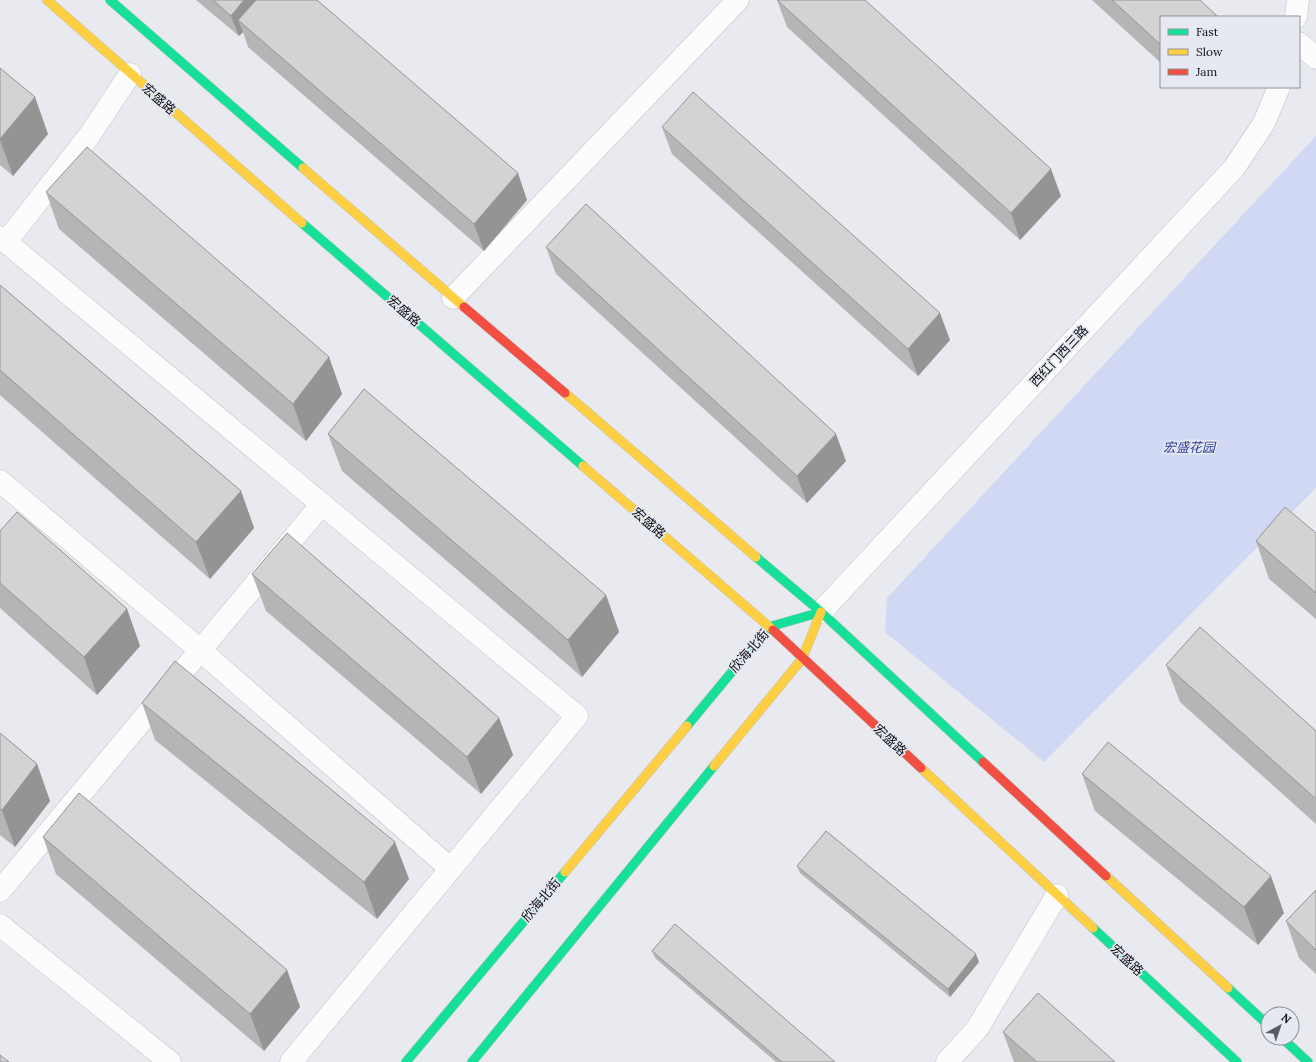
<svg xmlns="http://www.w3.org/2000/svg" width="1316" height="1062" font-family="Lora,'Noto Sans SC',serif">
	<rect width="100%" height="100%" fill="#e9eaef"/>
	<!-- green -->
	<polygon fill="#d0d8f3" points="1316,136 1316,488 1044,762 885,632 887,598"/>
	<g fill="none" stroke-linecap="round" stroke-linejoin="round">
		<defs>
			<g id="street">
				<polyline points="1296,17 1298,0"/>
				<polyline points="1299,43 1316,58"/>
				<polyline points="0,237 577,716 291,1062"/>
				<polyline points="6,242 89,136 130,74"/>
				<polyline points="453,298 738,0"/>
				<polyline points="0,481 200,650 451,869"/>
				<polyline points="821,612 1234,168 1264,123 1279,87"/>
				<polyline points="0,891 322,504"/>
				<polyline points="0,925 170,1062"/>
				<polyline points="947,1062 977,1029 1057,895"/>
			</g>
			<g id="fast">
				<polyline points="110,0 303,168"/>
				<polyline points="302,223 583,466"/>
				<polyline points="756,557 821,612 983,762"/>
				<polyline points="687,726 769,627 821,612"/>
				<polyline points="1093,928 1237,1062"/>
				<polyline points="1228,988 1268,1025"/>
				<polyline points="1282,1038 1308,1062"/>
				<polyline points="406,1062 565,872"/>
				<polyline points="472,1062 714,766"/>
			</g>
			<g id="slow">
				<polyline points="47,0 302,223"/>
				<polyline points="303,168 464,307"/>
				<polyline points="565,393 756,557"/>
				<polyline points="583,466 773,630"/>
				<polyline points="714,766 802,659 821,612"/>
				<polyline points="921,768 1093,928"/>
				<polyline points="565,872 687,726"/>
				<polyline points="1106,876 1228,988"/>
			</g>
			<g id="jam">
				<polyline points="464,307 565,393"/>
				<polyline points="773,630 921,768"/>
				<polyline points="983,762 1106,876"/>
			</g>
		</defs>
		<!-- street casing -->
		<use href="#street" stroke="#bfc0c3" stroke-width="23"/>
		<!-- fast casing -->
		<use href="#fast" stroke="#bfc0c3" stroke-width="10"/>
		<!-- slow casing -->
		<use href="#slow" stroke="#bfc0c3" stroke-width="10"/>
		<!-- jam casing -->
		<use href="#jam" stroke="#bfc0c3" stroke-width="10"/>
		<!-- street -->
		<use href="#street" stroke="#fcfcfd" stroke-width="22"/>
		<!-- fast -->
		<use href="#fast" stroke="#16e098" stroke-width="9"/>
		<!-- slow -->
		<use href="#slow" stroke="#ffcf43" stroke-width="9"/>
		<!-- jam -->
		<use href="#jam" stroke="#f24e42" stroke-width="9"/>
	</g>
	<!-- wall -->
	<g fill="#b5b5b5">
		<polygon points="196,0 317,0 527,200 484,251 248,47 243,32 239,36"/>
		<polygon points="777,0 1061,196 1020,240 787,27"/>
		<polygon points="1092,0 1200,0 1161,17 1161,63"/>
		<polygon points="0,68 48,134 13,176 0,165"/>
		<polygon points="662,127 950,340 918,376 672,154"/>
		<polygon points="46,192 329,357 342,394 306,441 59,229"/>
		<polygon points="546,247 846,461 807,503 556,274"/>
		<polygon points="0,285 241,491 254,528 210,579 0,395"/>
		<polygon points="328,434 606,595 619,632 582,677 342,471"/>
		<polygon points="0,531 127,609 140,646 97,695 0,608"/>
		<polygon points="1316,533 1316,619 1269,579 1256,541"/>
		<polygon points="252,574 499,718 513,755 481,794 266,611"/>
		<polygon points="1166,665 1316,731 1316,824 1180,702"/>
		<polygon points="142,703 409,879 377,919 155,740"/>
		<polygon points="0,733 37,764 50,801 15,847 0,835"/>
		<polygon points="1082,774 1284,913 1258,945 1095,811"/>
		<polygon points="43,837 287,970 300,1007 264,1051 56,874"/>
		<polygon points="797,866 979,962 950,997 800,873"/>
		<polygon points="1316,890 1316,974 1299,958 1286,921"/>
		<polygon points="652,951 835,1062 776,1062 655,958"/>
		<polygon points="1003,1032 1115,1062 1014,1062"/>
	</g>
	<!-- shaded-wall -->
	<g fill="#949494">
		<polygon points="244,0 270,0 238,20 243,32 239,36 231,16"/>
		<polygon points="35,97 48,134 13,176 0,140 0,139"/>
		<polygon points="1051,169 1061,196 1020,240 1011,213"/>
		<polygon points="518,173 527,200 484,251 474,224"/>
		<polygon points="940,313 950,340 918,376 908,349"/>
		<polygon points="329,357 342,394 306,441 293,404"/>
		<polygon points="836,434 846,461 807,503 797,476"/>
		<polygon points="241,491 254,528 210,579 196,542"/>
		<polygon points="606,595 619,632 582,677 568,640"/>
		<polygon points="127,609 140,646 97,695 84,657"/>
		<polygon points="499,718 513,755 481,794 467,757"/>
		<polygon points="37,764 50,801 15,847 2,810"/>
		<polygon points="395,842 409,879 377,919 364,882"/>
		<polygon points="1271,876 1284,913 1258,945 1244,907"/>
		<polygon points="976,954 979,962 950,997 948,989"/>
		<polygon points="287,970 300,1007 264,1051 250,1014"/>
	</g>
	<!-- building -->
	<g fill="#d3d3d3" stroke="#949494">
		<polygon points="213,0 244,0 231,16"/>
		<polygon points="256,0 317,0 518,173 474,224 238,20"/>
		<polygon points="777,0 865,0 1051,169 1011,213"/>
		<polygon points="1112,0 1200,0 1217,16 1216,17 1161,17 1161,45"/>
		<polygon points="0,68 35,97 0,139"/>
		<polygon points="693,92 940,313 908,349 662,127"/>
		<polygon points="87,147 329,357 293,404 46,192"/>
		<polygon points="586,204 836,434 797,476 546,247"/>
		<polygon points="0,285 241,491 196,542 0,370"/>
		<polygon points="364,389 606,595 568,640 328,434"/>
		<polygon points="1285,507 1316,533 1316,593 1256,541"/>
		<polygon points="17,512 127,609 84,657 0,583 0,531"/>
		<polygon points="287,533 499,718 467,757 252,574"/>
		<polygon points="1200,627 1316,731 1316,799 1166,665"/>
		<polygon points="175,661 395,842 364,882 142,703"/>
		<polygon points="0,733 37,764 2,810 0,809"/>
		<polygon points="1108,742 1271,876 1244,907 1082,774"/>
		<polygon points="79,793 287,970 250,1014 43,837"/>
		<polygon points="826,831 976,954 948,989 797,866"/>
		<polygon points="1316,890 1316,950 1286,921"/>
		<polygon points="675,924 835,1062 782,1062 652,951"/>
		<polygon points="1038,993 1115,1062 1037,1062 1003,1032"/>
		<polygon points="0,1055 9,1062 0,1062"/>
	</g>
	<g text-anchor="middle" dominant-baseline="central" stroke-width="3.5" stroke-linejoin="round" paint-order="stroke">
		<!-- street labels -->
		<g font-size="13" fill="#0d0e11" stroke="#e6e9f2">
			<text transform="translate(159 99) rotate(41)">宏盛路</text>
			<text transform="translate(404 311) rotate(41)">宏盛路</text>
			<text transform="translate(1059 356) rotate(-47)">西红门西三路</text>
			<text transform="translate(649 523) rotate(41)">宏盛路</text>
			<text transform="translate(749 651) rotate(-49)">欣海北街</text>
			<text transform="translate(890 740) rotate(43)">宏盛路</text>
			<text transform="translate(541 900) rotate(-50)">欣海北街</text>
			<text transform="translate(1127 960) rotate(43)">宏盛路</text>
		</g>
		<!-- park labels -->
		<g font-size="13" font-style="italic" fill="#2e3d95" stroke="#e6e9f2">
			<text x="1189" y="447">宏盛花园</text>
		</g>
	</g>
	<!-- legend -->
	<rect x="1160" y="16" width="140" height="72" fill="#e6e9f2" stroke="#8f9198"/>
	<rect x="1168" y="29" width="20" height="6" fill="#16e098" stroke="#8f9198"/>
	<text x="1196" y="36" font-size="12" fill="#0d0e11">Fast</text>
	<rect x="1168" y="49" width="20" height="6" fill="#ffcf43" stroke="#8f9198"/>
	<text x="1196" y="56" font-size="12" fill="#0d0e11">Slow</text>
	<rect x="1168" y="69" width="20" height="6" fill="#f24e42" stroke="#8f9198"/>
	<text x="1196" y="76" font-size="12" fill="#0d0e11">Jam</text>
	<!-- north arrow -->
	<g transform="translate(1280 1026) rotate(40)"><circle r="19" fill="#e6e9f2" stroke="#8f9198"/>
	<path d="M0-3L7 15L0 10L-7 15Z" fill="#5a5b5f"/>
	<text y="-6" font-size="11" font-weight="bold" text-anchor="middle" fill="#0d0e11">N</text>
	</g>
</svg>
